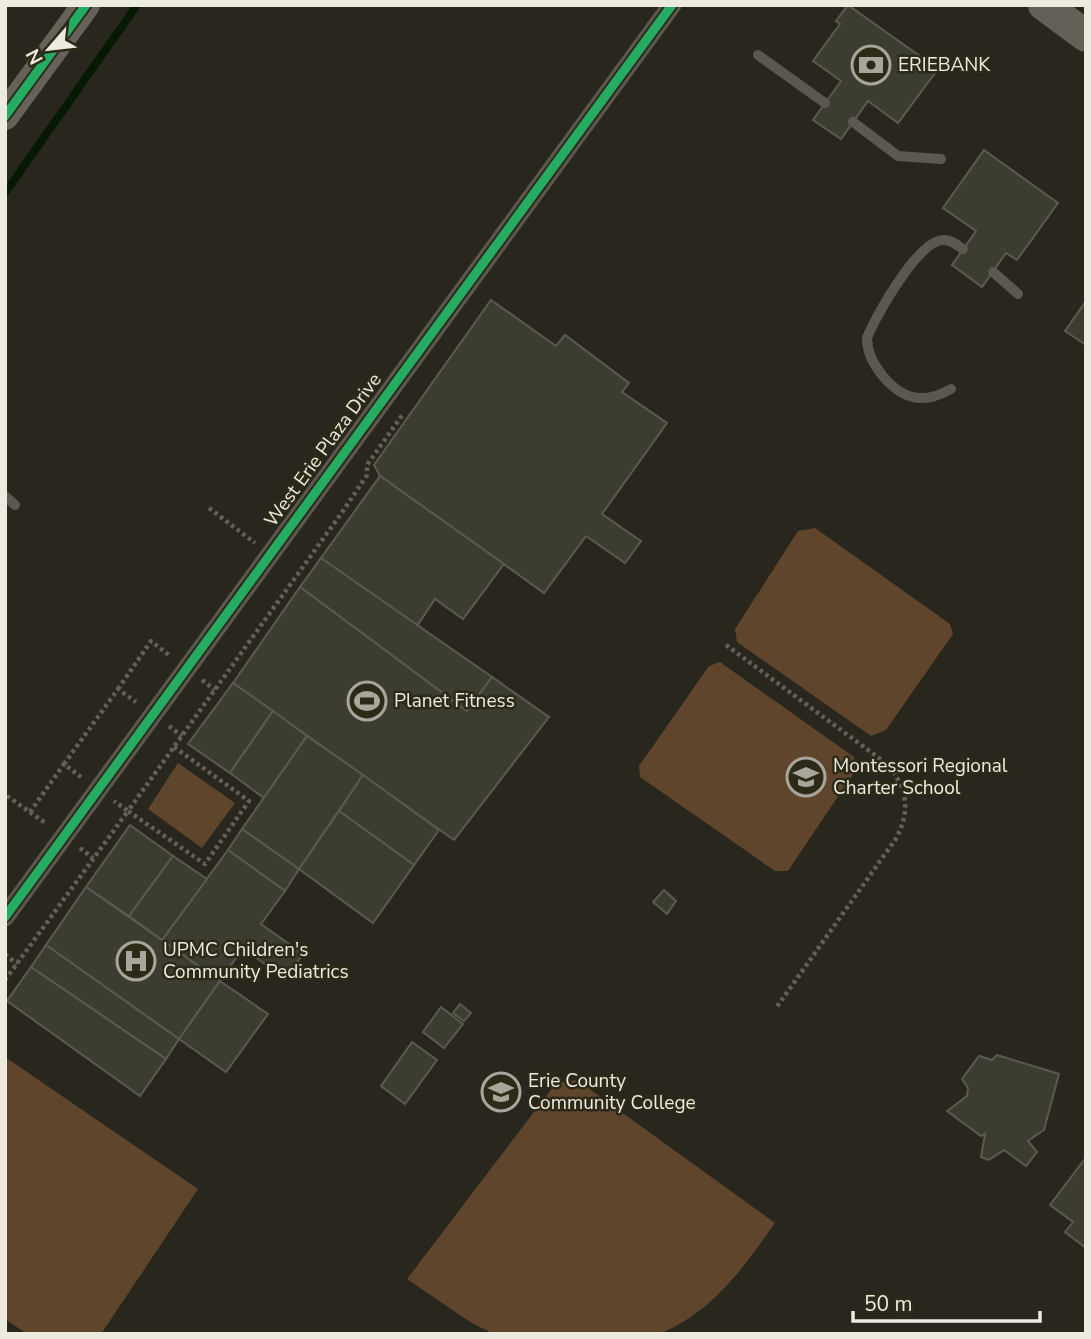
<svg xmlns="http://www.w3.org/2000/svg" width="1091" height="1339" font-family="'Nunito Sans',sans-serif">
	<rect width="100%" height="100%" fill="#28261d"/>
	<!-- green -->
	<g fill="#5f452c">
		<polygon points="815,528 950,624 953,634 886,730 871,736 737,642 735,629 798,531"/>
		<polygon points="720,662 854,757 857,768 788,871 775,871 640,777 639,766 709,666"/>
		<polygon points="178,763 235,803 202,848 148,809"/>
		<polygon points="5,1057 198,1189 101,1334 27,1334 5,1319"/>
		<path d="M577,1080l198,143c-32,45 -62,89 -116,111h-165l-24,-12 -63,-43 149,-196z"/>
	</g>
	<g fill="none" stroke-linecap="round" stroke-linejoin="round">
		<!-- stream -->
		<polyline stroke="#061a03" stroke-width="8" points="5,193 137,5"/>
	</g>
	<!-- building -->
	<g fill="#3c3d30" stroke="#5a5a52" stroke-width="2">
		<polygon points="848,5 938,69 898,123 868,101 841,139 813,120 841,81 813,61 840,24 836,21"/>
		<polygon points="984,150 1058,203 1017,260 1006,253 982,287 952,265 976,231 943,208"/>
		<polygon points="491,300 556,346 565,335 629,383 622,392 667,423 602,514 641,541 625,563 586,536 544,593 380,476 374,465"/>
		<polygon points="1086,301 1086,345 1065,331"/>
		<polygon points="380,476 504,564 463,619 435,599 417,626 321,558"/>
		<polygon points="321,558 492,677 467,711 300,587"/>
		<polygon points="300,587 467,711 492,677 549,717 454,840 233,683"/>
		<polygon points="233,683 273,711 230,773 188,744"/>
		<polygon points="273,711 307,736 264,798 230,773"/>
		<polygon points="307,736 363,775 299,869 242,829"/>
		<polygon points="363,775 439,830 414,865 339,811"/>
		<polygon points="339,811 414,865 373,923 299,869"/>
		<polygon points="130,825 173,856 129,916 86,887"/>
		<polygon points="242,829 299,869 285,891 228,850"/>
		<polygon points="228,850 285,891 261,924 303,954 285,979 243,948 220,981 162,940"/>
		<polygon points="173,856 207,879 162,940 129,916"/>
		<polygon points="86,887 220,981 179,1039 46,945"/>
		<polygon points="664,890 676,901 667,914 653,902"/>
		<polygon points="46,945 179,1039 166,1059 31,967"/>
		<polygon points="31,967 166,1059 140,1096 7,1001"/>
		<polygon points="220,981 268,1014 226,1072 179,1039"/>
		<polygon points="460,1004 471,1013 464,1021 453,1013"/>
		<polygon points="441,1007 463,1024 444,1048 423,1032"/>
		<polygon points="412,1042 437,1060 405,1104 381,1086"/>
		<polygon points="997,1055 1059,1074 1044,1130 1028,1141 1037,1152 1026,1166 1004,1150 989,1160 981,1157 985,1134 981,1136 947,1111 967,1096 968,1088 962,1079 979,1056 992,1060"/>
		<polygon points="1084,1160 1086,1162 1086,1248 1065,1232 1073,1222 1050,1205"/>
	</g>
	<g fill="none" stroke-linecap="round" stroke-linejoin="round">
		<!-- path -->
		<g stroke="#636059" stroke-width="4.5" stroke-dasharray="3.5 3.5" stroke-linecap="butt">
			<polyline points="209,508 255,543"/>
			<path d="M726,645l161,119c21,25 24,48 8,76l-119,168"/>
			<polyline points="202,680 215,690"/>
			<polyline points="118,689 151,641 170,656"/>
			<polyline points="169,726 182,736"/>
			<polyline points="174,747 249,801 205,864 128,811 343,511 367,475 367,465 403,414"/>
			<polyline points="64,764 118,689 136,702"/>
			<polyline points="7,796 47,824"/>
			<polyline points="30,812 64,764 81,777"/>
			<polyline points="80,848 93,858"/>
			<polyline points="5,954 17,964"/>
			<polyline points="5,980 128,811 114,801"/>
		</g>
		<!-- lane -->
		<g stroke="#5b5852" stroke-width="10">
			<polyline points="758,55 825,103"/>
			<polyline points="853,122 898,156 941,159"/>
			<polyline points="993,272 1018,294"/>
			<path d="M951,389c-9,5 -20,10 -32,9 -26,-2 -52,-35 -52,-60 9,-23 51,-97 76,-98 7,-1 14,5 20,9"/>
			<polyline points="5,496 15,505"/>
		</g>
		<!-- street -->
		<polyline stroke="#5b5852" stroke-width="19" points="5,917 672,5"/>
		<!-- secondary -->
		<polyline stroke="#66625a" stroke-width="28" points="5,116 86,5"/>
		<!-- primary -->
		<polyline stroke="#646058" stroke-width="32" points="1044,5 1086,36"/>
		<defs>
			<g id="cycleway">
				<polyline points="5,116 86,5"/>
				<polyline points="5,917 672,5"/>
			</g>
		</defs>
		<!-- cycleway casing -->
		<use href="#cycleway" stroke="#2d2a18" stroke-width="13"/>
		<!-- cycleway -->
		<use href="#cycleway" stroke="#26ab63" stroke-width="9"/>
	</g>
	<!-- icons -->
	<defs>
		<symbol id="bank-ring" viewBox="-11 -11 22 22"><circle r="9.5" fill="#2d2a18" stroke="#a8a69c" stroke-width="1.5"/><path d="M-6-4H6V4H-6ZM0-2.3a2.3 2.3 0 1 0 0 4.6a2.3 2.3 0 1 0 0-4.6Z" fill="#a8a69c"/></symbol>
		<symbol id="stadium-ring" viewBox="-11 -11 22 22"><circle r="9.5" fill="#2d2a18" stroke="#a8a69c" stroke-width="1.5"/><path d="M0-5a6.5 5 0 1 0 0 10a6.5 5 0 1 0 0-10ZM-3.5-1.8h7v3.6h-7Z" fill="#a8a69c"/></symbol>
		<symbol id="school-ring" viewBox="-11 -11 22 22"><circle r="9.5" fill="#2d2a18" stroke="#a8a69c" stroke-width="1.5"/><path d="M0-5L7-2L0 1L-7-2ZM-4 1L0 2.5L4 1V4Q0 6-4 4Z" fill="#a8a69c"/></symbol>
		<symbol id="hospital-ring" viewBox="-11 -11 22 22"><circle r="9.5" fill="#2d2a18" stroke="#a8a69c" stroke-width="1.5"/><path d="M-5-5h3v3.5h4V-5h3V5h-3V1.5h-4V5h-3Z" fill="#a8a69c"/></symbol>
		<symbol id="university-ring" viewBox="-11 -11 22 22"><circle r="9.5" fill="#2d2a18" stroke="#a8a69c" stroke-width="1.5"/><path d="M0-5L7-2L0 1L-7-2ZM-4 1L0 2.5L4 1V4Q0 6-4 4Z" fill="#a8a69c"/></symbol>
	</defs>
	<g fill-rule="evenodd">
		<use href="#bank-ring" x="849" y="43" width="44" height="44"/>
		<use href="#stadium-ring" x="345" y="679" width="44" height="44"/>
		<use href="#school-ring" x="784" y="755" width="44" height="44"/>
		<use href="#hospital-ring" x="114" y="939" width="44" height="44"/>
		<use href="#university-ring" x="479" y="1070" width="44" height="44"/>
	</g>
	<g text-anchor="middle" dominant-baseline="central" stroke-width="5" stroke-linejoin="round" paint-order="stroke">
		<!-- poi labels -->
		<g font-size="19" fill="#edebe0" stroke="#2d2a18" text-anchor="start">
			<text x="898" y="65">ERIEBANK</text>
			<text x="394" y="701">Planet Fitness</text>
			<text x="833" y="766">Montessori Regional<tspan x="833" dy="22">Charter School</tspan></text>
			<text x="163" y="950">UPMC Children's<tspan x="163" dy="22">Community Pediatrics</tspan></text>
			<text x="528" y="1081">Erie County<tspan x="528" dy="22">Community College</tspan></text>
		</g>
		<!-- street labels -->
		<g font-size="19" fill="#edebe0" stroke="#2d2a18">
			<text transform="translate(323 450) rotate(-54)">West Erie Plaza Drive</text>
		</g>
	</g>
	<!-- border -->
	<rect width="1091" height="1339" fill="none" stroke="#edebe0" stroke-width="14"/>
	<!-- north arrow -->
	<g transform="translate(49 49) rotate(242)" stroke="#2d2a18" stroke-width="5" paint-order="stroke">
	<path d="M0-5L12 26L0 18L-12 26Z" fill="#edebe0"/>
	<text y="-10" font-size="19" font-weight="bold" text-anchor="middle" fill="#edebe0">N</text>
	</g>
	<!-- scale -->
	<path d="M853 1311v10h187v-10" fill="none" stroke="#edebe0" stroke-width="3.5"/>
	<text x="864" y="1311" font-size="21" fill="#edebe0" stroke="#2d2a18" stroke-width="5" paint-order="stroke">50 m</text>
</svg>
